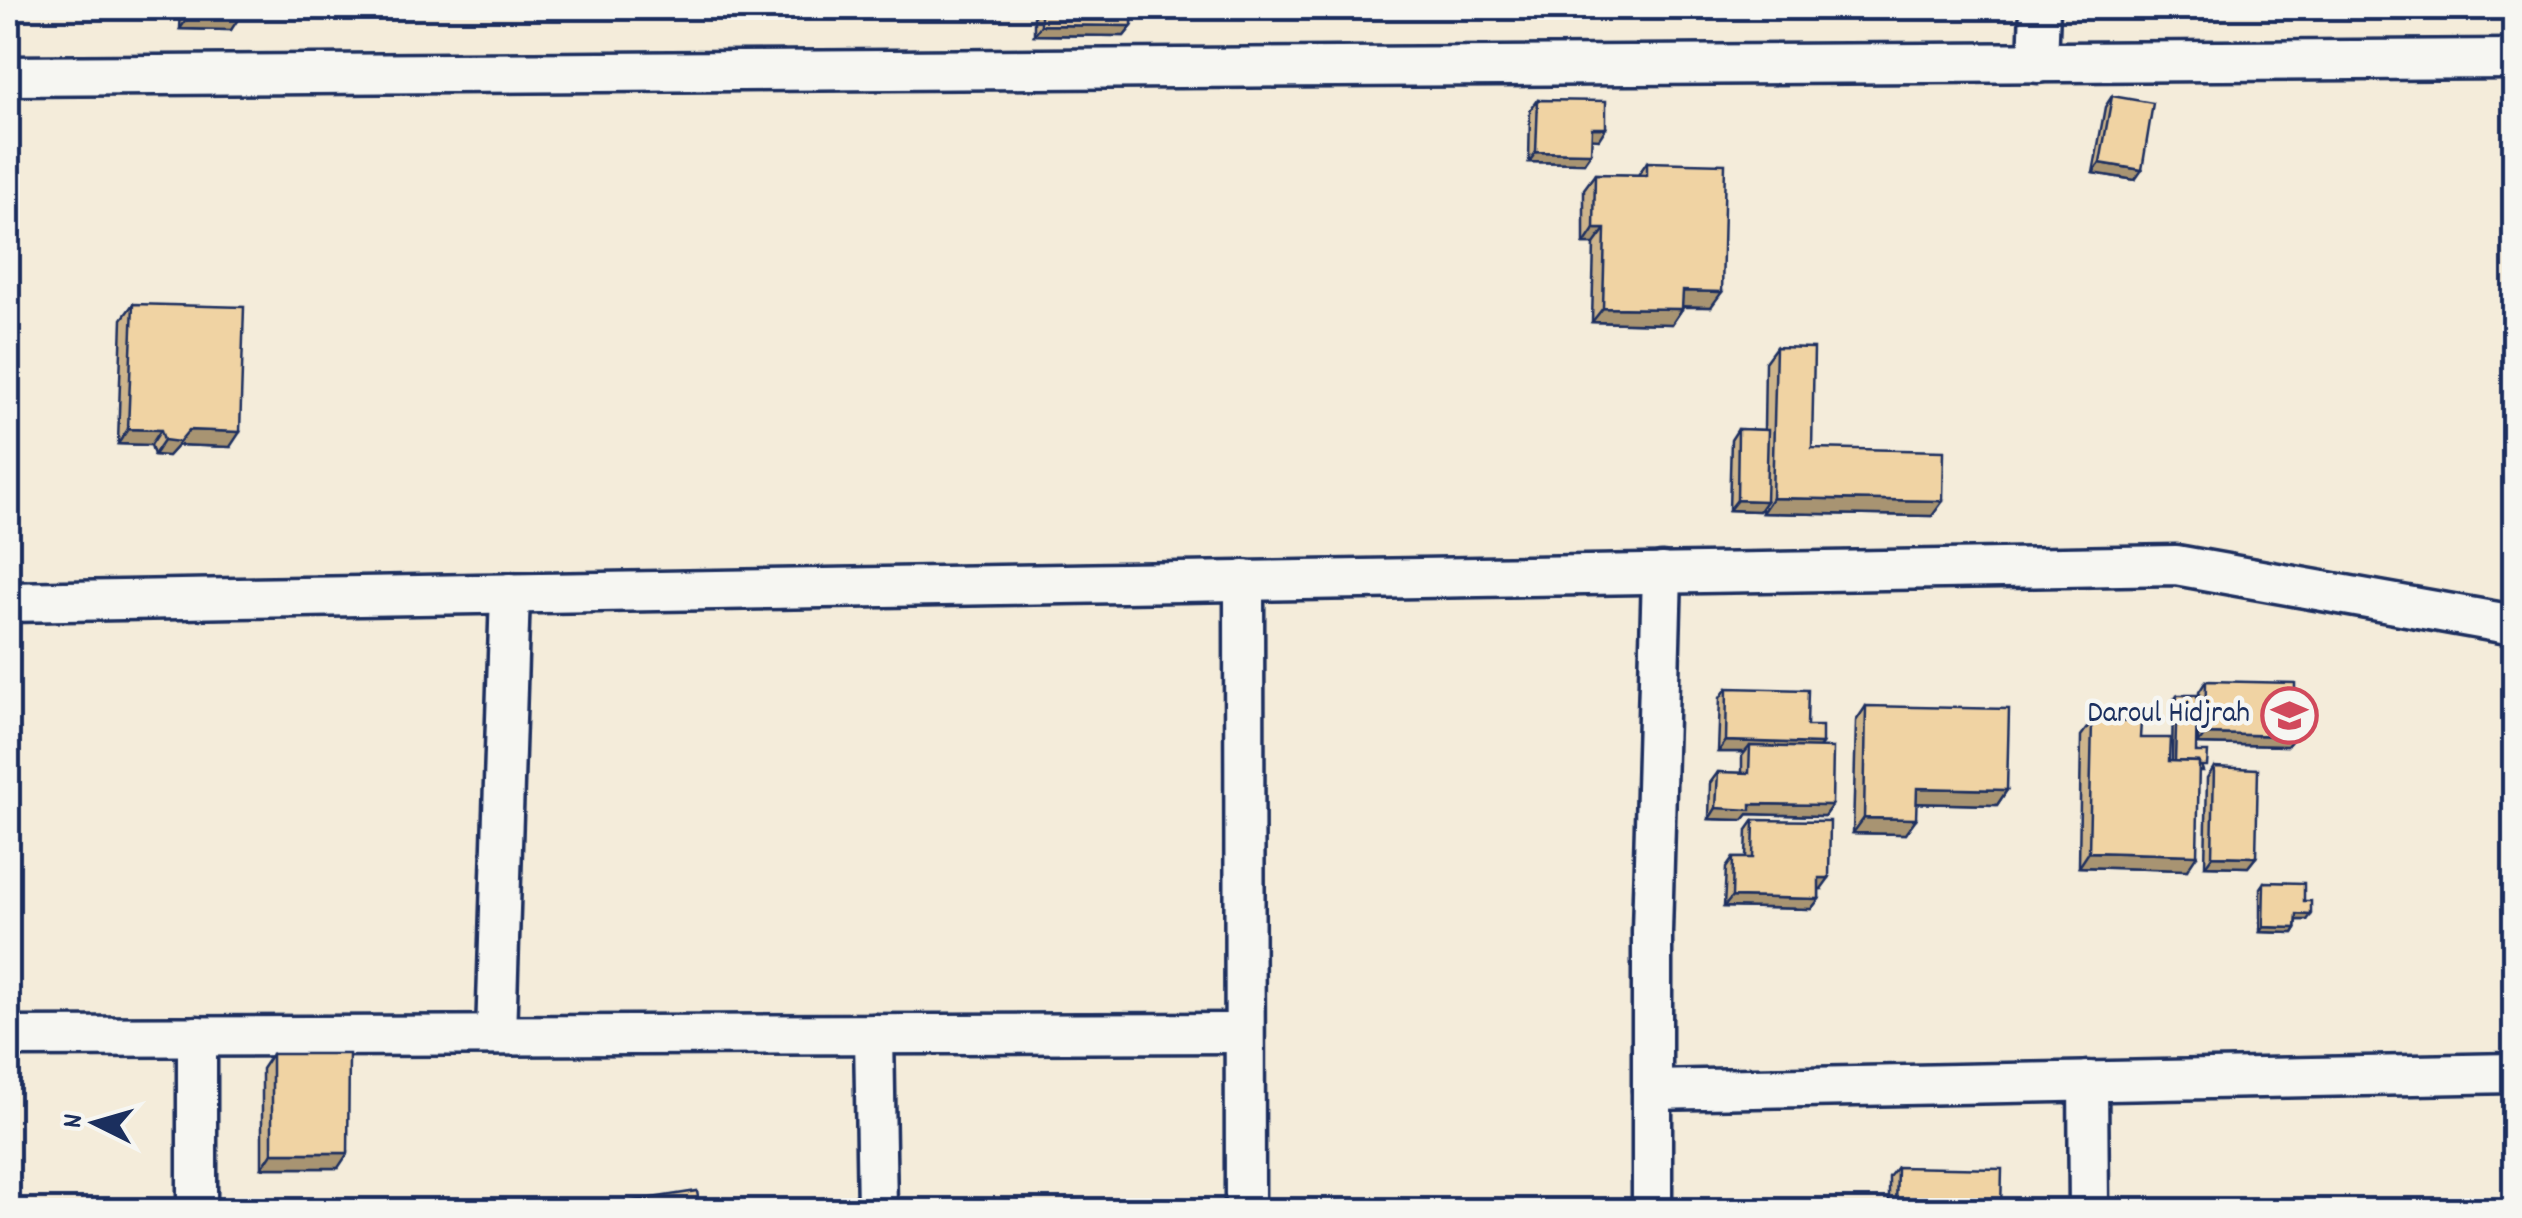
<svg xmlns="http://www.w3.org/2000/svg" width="2522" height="1218" font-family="Dekko,sans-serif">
	<rect width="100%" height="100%" fill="#f4ecda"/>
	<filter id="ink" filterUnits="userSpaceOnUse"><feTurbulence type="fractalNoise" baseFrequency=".01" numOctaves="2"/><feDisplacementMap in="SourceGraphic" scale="20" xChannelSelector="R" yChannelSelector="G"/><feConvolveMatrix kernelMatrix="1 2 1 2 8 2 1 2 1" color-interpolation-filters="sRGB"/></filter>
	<g filter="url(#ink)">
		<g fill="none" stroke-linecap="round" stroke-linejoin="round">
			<defs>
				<g id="minor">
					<polyline points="2038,63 2040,8"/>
					<polyline points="8,76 2514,59"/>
					<polyline points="1244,580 1245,1210"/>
					<polyline points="8,602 2176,565 2514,625"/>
					<polyline points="874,1034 877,1210"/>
					<polyline points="496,1035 510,593"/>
					<polyline points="197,1036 197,1210"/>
					<polyline points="8,1037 1244,1033"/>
					<polyline points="2088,1081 2089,1210"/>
					<polyline points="1652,1090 2514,1073"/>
					<polyline points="1652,1210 1652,932 1662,573"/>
				</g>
			</defs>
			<!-- minor casing -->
			<use href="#minor" stroke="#1b2f5e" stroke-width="45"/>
			<!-- minor -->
			<use href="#minor" stroke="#f6f6f2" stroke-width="38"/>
		</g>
		<!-- wall -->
		<g fill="#ceb58c" stroke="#1b2f5e" stroke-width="2.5">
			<polygon points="181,8 241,8 231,30 180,29"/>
			<polygon points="1034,8 1132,8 1132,26 1124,36 1034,35"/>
			<polygon points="2112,96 2135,180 2093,173 2105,107"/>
			<polygon points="1538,100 1599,139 1592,138 1584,163 1529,162 1530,111"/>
			<polygon points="1647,162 1711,307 1682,307 1682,309 1672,324 1592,322 1594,244 1584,244 1584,189 1595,174 1638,175"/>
			<polygon points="133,304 230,447 178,445 168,456 154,455 151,445 118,444 122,319"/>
			<polygon points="1776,347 1812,448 1932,516 1762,513 1762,507 1759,511 1729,510 1731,440 1738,429 1764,430 1765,362"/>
			<polygon points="2206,681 2295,736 2287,746 2198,744 2199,692"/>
			<polygon points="1727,688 1807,726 1822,744 1819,748 1832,805 1824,816 1748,814 1743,820 1709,819 1710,783 1718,772 1742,773 1742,756 1745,752 1718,752 1720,698"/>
			<polygon points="2177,695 2203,771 2199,771 2187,870 2079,867 2081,736 2092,721 2140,738 2169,761 2172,761 2173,700"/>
			<polygon points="1866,706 2007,790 1997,805 1916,803 1905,834 1853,833 1856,721"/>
			<polygon points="2214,767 2256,857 2248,867 2205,866 2207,778"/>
			<polygon points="1754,820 1821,889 1819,889 1819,899 1811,909 1724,907 1726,868 1733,858 1746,858 1747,830"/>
			<polygon points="2264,882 2304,901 2307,920 2297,920 2296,928 2293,933 2260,932 2260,888"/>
			<polygon points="272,1054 338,1168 262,1168 262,1069"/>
			<polygon points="1897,1167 2001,1210 1889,1210 1889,1177"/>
		</g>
		<!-- shaded-wall -->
		<g fill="#a89472" stroke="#1b2f5e" stroke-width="2.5">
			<polygon points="1583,8 1618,8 1612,17 1577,16"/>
			<polygon points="190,14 241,15 231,30 180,29"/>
			<polygon points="1041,25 1132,26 1124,36 1034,35"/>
			<polygon points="1592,128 1606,128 1599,139 1585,138"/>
			<polygon points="1536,152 1591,153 1584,163 1529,162"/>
			<polygon points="2100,163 2142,170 2135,180 2093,173"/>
			<polygon points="1594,229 1605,229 1594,244 1584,244"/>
			<polygon points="1683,291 1722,292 1711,307 1673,306"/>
			<polygon points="1603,308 1682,309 1672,324 1592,322"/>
			<polygon points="128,429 161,430 151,445 118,444"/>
			<polygon points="189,430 240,432 230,447 178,445 168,456 154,455 164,440"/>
			<polygon points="1772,498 1943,501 1932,516 1762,513"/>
			<polygon points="1737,500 1766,501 1759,511 1729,510"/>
			<polygon points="2205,734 2295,736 2287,746 2198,744"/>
			<polygon points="1726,741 1822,744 1815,754 1750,746 1745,752 1718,752"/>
			<polygon points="1917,788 2007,790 1997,805 1907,803"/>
			<polygon points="1751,804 1832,805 1824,816 1748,814 1743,820 1709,819 1716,808"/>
			<polygon points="1864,818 1916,819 1905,834 1853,833"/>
			<polygon points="2089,852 2197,855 2187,870 2079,867"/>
			<polygon points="2212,856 2256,857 2248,867 2205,866"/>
			<polygon points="1819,878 1829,878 1821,889 1812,889"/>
			<polygon points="1732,897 1819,899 1811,909 1724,907"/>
			<polygon points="2297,914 2311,915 2307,920 2293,920"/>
			<polygon points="2263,927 2296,928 2293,933 2260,932"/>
			<polygon points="272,1153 348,1153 338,1168 262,1168"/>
		</g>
		<!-- building -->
		<g fill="#f0d3a3" stroke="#1b2f5e" stroke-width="2.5">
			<polygon points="191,8 241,8 241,15 190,14"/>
			<polygon points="1041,8 1132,8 1132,26 1041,25"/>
			<polygon points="2112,96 2153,103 2142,170 2100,163"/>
			<polygon points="1538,100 1606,101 1606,128 1592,128 1591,153 1536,152"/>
			<polygon points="1647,162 1725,164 1722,292 1683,291 1682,309 1603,308 1605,229 1594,229 1595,174 1647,175"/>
			<polygon points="133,304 244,307 240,432 189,430 179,442 164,440 161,430 128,429"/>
			<polygon points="1776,347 1814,348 1812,448 1944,451 1943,501 1772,498"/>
			<polygon points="1738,429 1768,430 1766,501 1737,500"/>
			<polygon points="2206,681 2295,683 2295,736 2205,734"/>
			<polygon points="1727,688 1808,690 1807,726 1822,726 1822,744 1726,741"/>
			<polygon points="2177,695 2197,695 2196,752 2208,752 2207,766 2199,766 2199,762 2175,761"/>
			<polygon points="1866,706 2009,709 2007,790 1917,788 1916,819 1864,818"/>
			<polygon points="2092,721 2141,722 2140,738 2170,738 2169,761 2199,762 2197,855 2089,852"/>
			<polygon points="1750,746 1833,748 1832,805 1751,804 1751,810 1716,808 1718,772 1749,773"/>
			<polygon points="2214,767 2258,769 2256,857 2212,856"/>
			<polygon points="1754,820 1830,821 1829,878 1819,878 1819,899 1732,897 1733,858 1753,858"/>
			<polygon points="2264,882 2304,883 2304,901 2311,901 2311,915 2297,914 2296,928 2263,927"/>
			<polygon points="272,1054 349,1054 348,1153 272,1153"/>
			<polygon points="1897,1167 2002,1169 2001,1210 1896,1210"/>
			<polygon points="697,1191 700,1210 626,1210 625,1202"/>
		</g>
	</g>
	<!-- icons -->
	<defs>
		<symbol id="school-ring" viewBox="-11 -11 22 22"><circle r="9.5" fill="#f6f6f2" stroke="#d1495b" stroke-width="1.5"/><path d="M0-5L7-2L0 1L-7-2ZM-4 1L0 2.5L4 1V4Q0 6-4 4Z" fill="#d1495b"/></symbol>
	</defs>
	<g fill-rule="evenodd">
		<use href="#school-ring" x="2258" y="684" width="63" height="63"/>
	</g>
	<g text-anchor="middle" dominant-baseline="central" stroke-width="9" stroke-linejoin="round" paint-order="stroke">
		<!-- poi labels -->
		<g font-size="30" fill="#1b2f5e" stroke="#f6f6f2" text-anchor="end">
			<text x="2250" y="715">Daroul Hidjrah</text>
		</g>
	</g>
	<!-- margin -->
	<rect width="2522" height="1218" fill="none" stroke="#f6f6f2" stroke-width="40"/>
	<rect x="20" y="20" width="2482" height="1178" fill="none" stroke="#1b2f5e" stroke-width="4" filter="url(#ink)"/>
	<!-- north arrow -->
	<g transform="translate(95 1123) rotate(275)" stroke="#f6f6f2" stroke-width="8" paint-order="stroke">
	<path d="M0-8L18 38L0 25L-18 38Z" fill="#1b2f5e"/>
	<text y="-15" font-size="28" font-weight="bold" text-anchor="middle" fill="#1b2f5e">N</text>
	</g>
</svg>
